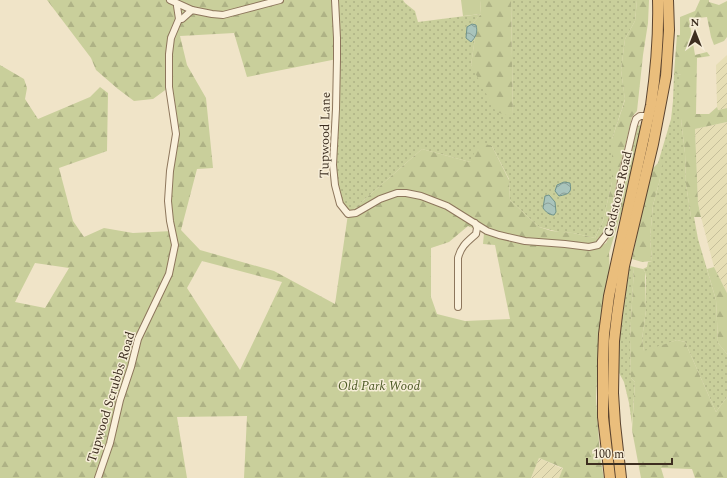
<svg xmlns="http://www.w3.org/2000/svg" width="727" height="478" font-family="Spectral,serif">
	<defs>
		<pattern id="farmland-furrows" width="10" height="10" patternUnits="userSpaceOnUse"><rect width="10" height="10" fill="#e6deb5"/><path d="M-1 1l2-2M0 10L10 0M9 11l2-2" fill="none" stroke="#c6bf9b"/></pattern>
		<pattern id="grass-dots" width="8" height="8" patternUnits="userSpaceOnUse"><rect width="8" height="8" fill="#c9cf9b"/><path d="M2 2h.1M6 6h.1" fill="none" stroke="#aeb285" stroke-width="1.8" stroke-linecap="round"/></pattern>
		<pattern id="forest-firs" width="22" height="20" patternUnits="userSpaceOnUse"><rect width="22" height="20" fill="#c9cf9b"/><path d="M5 1l3.5 6h-7zM16 11l3.5 6h-7z" fill="#aeb285"/></pattern>
		<pattern id="water-waves" width="16" height="10" patternUnits="userSpaceOnUse"><rect width="16" height="10" fill="#a9c4bc"/><path d="M0 5q4-4 8 0t8 0" fill="none" stroke="#8ba098"/></pattern>
	</defs>
	<rect width="100%" height="100%" fill="#f0e4c8"/>
	<!-- farmland -->
	<g fill="url(#farmland-furrows)">
		<polygon points="727,55 727,108 717,110 717,107 716,65"/>
		<polygon points="727,122 727,293 714,267 701,217 698,203 695,129"/>
		<polygon points="539,458 563,469 559,478 531,478"/>
	</g>
	<!-- grass -->
	<g fill="url(#grass-dots)">
		<polygon points="334,0 403,0 405,3 415,11 418,22 481,14 472,24 467,27 466,38 471,42 475,38 471,65 513,117 511,0 637,0 635,21 625,39 621,70 625,99 612,139 612,182 603,221 595,238 573,233 559,232 539,227 510,200 509,179 492,146 470,162 422,149 348,214 340,204 333,165"/>
		<polygon points="674,73 681,75 681,119 685,153 686,184 691,217 694,217 698,239 716,300 718,343 727,354 727,397 716,412 685,342 677,340 644,352 642,339 646,310 646,277 645,272 643,269 647,267 648,262 652,261 650,238 653,205 659,183 662,164 658,163 671,119 673,101"/>
		<polygon points="641,125 643,127 631,181 624,184 633,142 637,126"/>
		<polygon points="627,265 634,267 630,339 631,378 635,382 632,424 629,403 624,382 618,371 616,364"/>
	</g>
	<!-- forest -->
	<g fill="url(#forest-firs)" fill-rule="evenodd">
		<path d="M47,0h287l3,59 -90,18 -13,-44 -54,3 7,29 19,33 7,70 -16,1 -16,61 19,20 74,21 61,33 13,-90 74,-65 48,13 9,-20 13,4 17,34 1,20 29,27 13,4 21,2 22,5 8,-17 9,-39v-43l13,-39 -4,-30 4,-31 10,-18 2,-21h12l-1,23 -5,32 -6,56 -5,6 -14,58 -10,54 -11,19 9,-5 7,-14 11,-45 7,-3 -22,72 1,24 -10,54 -4,67 4,59 4,21h-45l4,-10 -24,-10 -8,20h-287l3,-62 -70,1 10,61h-187v-413l24,14 3,9 -2,11 13,20 52,-22 10,-10 8,6 -1,58 -48,17 14,53 11,16 20,-9 29,5 39,-2 -4,-30 8,-67 -8,-46 -15,11 -19,2 -16,-12 -22,-19 -5,-12zM468,226l16,7 -1,11 12,1 15,74 -45,2 -28,-7 -6,-17v-49l18,-6zM202,261l80,21 -42,88 -53,-82zM35,263l34,5 -24,40 -30,-6z"/>
		<polygon points="480,0 511,0 513,117 496,112 471,65 475,38 477,30 476,25 472,24 481,14"/>
		<polygon points="700,0 709,0 709,2 719,5 727,1 727,37 724,41 714,45 711,37 707,17 689,19 695,55 707,52 710,56 697,58 696,114 709,114 717,107 718,110 727,108 727,122 695,129 698,203 701,217 691,217 686,184 685,153 681,119 681,75 674,73 677,35 680,35 680,17 695,11"/>
		<polygon points="658,163 663,163 659,183 653,205 650,238 652,261 642,262 632,259 651,170"/>
		<polygon points="634,267 643,269 645,272 646,310 642,339 644,351 677,340 685,342 716,412 727,397 727,478 695,478 692,469 661,468 664,478 641,478 632,430 635,382 631,378 630,339"/>
		<polygon points="714,267 727,293 727,354 718,343 716,300 707,269"/>
	</g>
	<!-- green -->
	<polygon fill="#c9cf9b" points="461,0 480,0 481,14 463,16"/>
	<!-- water -->
	<g fill="url(#water-waves)" stroke="#6f938a">
		<path d="M472,24l4,1c2,7 0,12 -5,17l-5,-4 1,-11z"/>
		<path d="M564,182l6,1c2,10 -1,11 -11,13l-4,-5 2,-6z"/>
		<path d="M549,195l6,7 1,10 -2,3c-5,0 -8,-3 -11,-7l2,-12z"/>
	</g>
	<g fill="none" stroke-linecap="round" stroke-linejoin="round">
		<defs>
			<g id="minor">
				<polyline points="170,0 192,10"/>
				<polyline points="335,0 337,38 337,59 336,109 333,165 335,185 340,204 348,214 356,213 380,199 397,193 406,193 421,196 447,206 487,231 499,235 525,241 565,244 589,247 598,245 609,231 617,205 621,181 634,125 636,119 640,116 649,116"/>
				<polyline points="177,4 177,6 179,19"/>
				<polyline points="179,19 182,19 192,10 212,14 223,15 280,0"/>
				<path d="M458,307v-49c3,-12 9,-16 18,-24l1,-6 -2,-5"/>
				<polyline points="98,478 110,443 120,400 131,367 138,339 169,274 175,245 170,221 168,201 170,171 176,134 169,87 169,54 171,38 179,19"/>
			</g>
			<g id="trunk">
				<path d="M610,478l-7,-61v-57l1,-26 5,-38 42,-191c5,-35 8,-69 7,-105"/>
				<polyline points="621,478 615,424 613,393 614,341 617,315 624,266 653,144 666,76 669,30 668,0"/>
			</g>
		</defs>
		<!-- minor casing -->
		<use href="#minor" stroke="#8d765c" stroke-width="8"/>
		<!-- trunk casing -->
		<use href="#trunk" stroke="#5b4430" stroke-width="12"/>
		<!-- minor -->
		<use href="#minor" stroke="#faf1dc" stroke-width="6"/>
		<!-- trunk -->
		<use href="#trunk" stroke="#eabe7c" stroke-width="10"/>
	</g>
	<g text-anchor="middle" dominant-baseline="central" stroke-width="3" stroke-linejoin="round" paint-order="stroke">
		<!-- street labels -->
		<g font-size="13" fill="#3d2e20" stroke="#f7eed8">
			<text transform="translate(325 135) rotate(-89)">Tupwood Lane</text>
			<text transform="translate(618 194) rotate(-77)">Godstone Road</text>
			<text transform="translate(111 397) rotate(-73)">Tupwood Scrubbs Road</text>
		</g>
		<!-- park labels -->
		<g font-size="13" font-style="italic" fill="#4d5a26" stroke="#f7eed8">
			<text x="379" y="386">Old Park Wood</text>
		</g>
	</g>
	<!-- north arrow -->
	<g transform="translate(695 32)" stroke="#f7eed8" stroke-width="3" paint-order="stroke">
	<path d="M0-3L7 15L0 10L-7 15Z" fill="#3d2e20"/>
	<text y="-6" font-size="11" font-weight="bold" text-anchor="middle" fill="#3d2e20">N</text>
	</g>
	<!-- scale -->
	<path d="M587 458v6h85v-6" fill="none" stroke="#3d2e20" stroke-width="2"/>
	<text x="593" y="458" font-size="12" fill="#3d2e20" stroke="#f7eed8" stroke-width="3" paint-order="stroke">100 m</text>
</svg>
